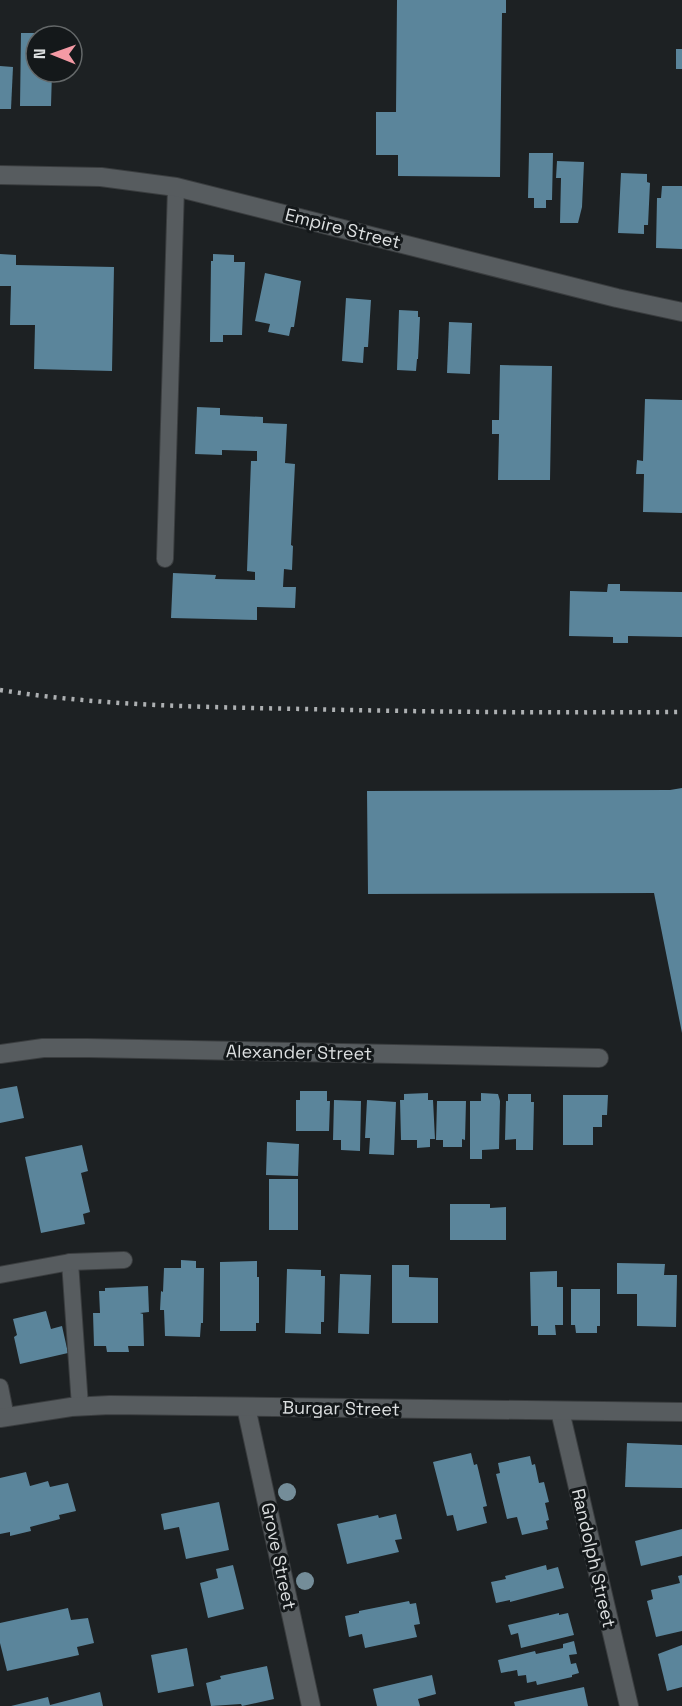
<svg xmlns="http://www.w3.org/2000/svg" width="682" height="1706" font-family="'Space Grotesk',sans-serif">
	<rect width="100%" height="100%" fill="#1d2123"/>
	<!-- building -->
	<g fill="#5b859b">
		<polygon points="397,0 506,0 506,13 502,13 500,177 398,176 398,155 376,155 376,112 396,112"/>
		<polygon points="21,33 52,33 52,36 36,36 36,72 52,72 51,106 20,106"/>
		<rect x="676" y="49" width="6" height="20"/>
		<polygon points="0,66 13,67 11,109 0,109"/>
		<polygon points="529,153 553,153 552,200 546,200 546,208 534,208 534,198 528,198"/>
		<polygon points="557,161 584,162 582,207 578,223 560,223 561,178 556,178"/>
		<polygon points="621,173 647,174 647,182 650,183 648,225 644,225 644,234 618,233"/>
		<polygon points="662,186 682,186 682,249 656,248 657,198 661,198"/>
		<polygon points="0,254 16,255 16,265 114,267 112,371 34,369 35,325 10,325 11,286 0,286"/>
		<polygon points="213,254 234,255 234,262 245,262 242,335 223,335 223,342 210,342 211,261 213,261"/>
		<polygon points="265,273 301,281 294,327 291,327 289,336 268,332 270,324 255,321"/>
		<polygon points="346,298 371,300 368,347 364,347 363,363 342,361"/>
		<polygon points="399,310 418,311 418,317 420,317 418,359 417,359 416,371 397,370"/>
		<polygon points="449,322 472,323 470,374 447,373"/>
		<polygon points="500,365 552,366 550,480 498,480 499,434 492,434 492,420 499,420"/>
		<polygon points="645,399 682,400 682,513 643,512 644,474 636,474 637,460 643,461"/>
		<polygon points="197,407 220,408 220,415 263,417 263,423 287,424 285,463 295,464 291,545 293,546 292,570 284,569 283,587 296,587 295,608 257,607 257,620 171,618 173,573 216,575 215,579 255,580 255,572 247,571 251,461 257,461 257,451 222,450 222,455 195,454"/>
		<polygon points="608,584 620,584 620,591 682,592 682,637 628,636 628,643 613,643 613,637 569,636 570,591 607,592"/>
		<polygon points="682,788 682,1033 654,893 368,894 367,791 670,790"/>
		<polygon points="17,1086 24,1118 0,1123 0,1089"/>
		<polygon points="300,1091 327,1091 327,1101 330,1101 329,1131 296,1131 296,1100 300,1100"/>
		<polygon points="428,1093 428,1100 433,1100 435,1139 430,1139 430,1147 417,1148 417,1140 401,1140 400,1100 404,1100 404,1094"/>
		<polygon points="481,1093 498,1094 500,1101 499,1149 482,1150 482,1159 470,1159 470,1101 481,1101"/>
		<polygon points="508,1094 531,1094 531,1102 534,1102 533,1150 516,1150 516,1139 505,1140 506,1101 508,1101"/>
		<polygon points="563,1095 608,1095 607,1115 602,1115 602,1127 593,1127 593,1145 563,1145"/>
		<polygon points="334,1100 361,1101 360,1151 341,1150 341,1140 333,1140"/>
		<polygon points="367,1100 396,1102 394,1155 369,1154 370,1138 365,1138"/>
		<polygon points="437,1101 466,1101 465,1140 462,1139 462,1147 443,1147 443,1140 436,1140"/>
		<polygon points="267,1142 299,1144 298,1176 266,1175"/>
		<polygon points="82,1145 88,1171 81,1173 90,1212 83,1214 85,1224 41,1233 25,1157"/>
		<rect x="269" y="1179" width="29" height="51"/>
		<polygon points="450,1204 490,1204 490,1208 506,1207 506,1240 450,1240"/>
		<polygon points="181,1260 196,1261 196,1268 204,1268 203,1323 201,1323 200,1337 165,1336 164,1310 160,1310 161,1291 163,1292 164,1268 181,1268"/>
		<polygon points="257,1261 257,1277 259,1277 259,1323 256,1323 256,1331 220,1331 220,1262"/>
		<polygon points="617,1263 665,1264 664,1275 677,1275 676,1327 637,1326 637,1294 617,1294"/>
		<polygon points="392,1265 409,1265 409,1277 438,1278 438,1323 392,1323"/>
		<polygon points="287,1269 321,1270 321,1276 325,1276 324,1322 321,1322 321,1334 285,1333"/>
		<polygon points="557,1271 557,1287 563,1287 563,1325 555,1325 556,1335 538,1335 538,1326 531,1326 530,1272"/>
		<polygon points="340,1274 371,1275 369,1334 338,1333"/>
		<polygon points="148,1286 149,1312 140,1313 143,1314 144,1346 128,1346 129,1352 107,1352 106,1346 94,1346 93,1313 100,1313 99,1291 105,1291 105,1288"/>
		<polygon points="571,1289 600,1289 600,1326 597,1326 597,1333 576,1333 575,1325 571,1325"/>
		<polygon points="46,1311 51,1329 62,1326 68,1353 20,1364 14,1337 17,1335 13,1319"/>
		<polygon points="627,1443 682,1445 682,1488 625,1487"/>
		<polygon points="471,1453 474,1465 477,1464 487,1506 483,1507 487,1523 457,1531 453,1515 447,1516 433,1462"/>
		<polygon points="530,1456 532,1465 535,1464 539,1483 544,1482 549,1502 545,1503 549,1520 546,1521 548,1529 522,1535 517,1517 507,1519 496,1474 500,1473 498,1463"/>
		<polygon points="26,1472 30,1486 48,1481 50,1487 68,1483 76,1511 59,1515 60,1519 30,1527 31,1531 10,1536 10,1532 0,1534 0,1478"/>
		<polygon points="219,1502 229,1550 186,1559 179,1527 164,1530 161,1514"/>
		<polygon points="396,1514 402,1539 395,1540 399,1552 347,1564 337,1524 378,1515 379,1518"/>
		<polygon points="682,1529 682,1556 641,1566 635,1541"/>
		<polygon points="233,1565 244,1609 208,1618 200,1583 218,1578 216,1569"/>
		<polygon points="546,1565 547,1570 558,1567 564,1588 510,1602 510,1600 496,1603 491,1582 506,1579 505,1576"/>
		<polygon points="682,1575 682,1631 656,1637 647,1601 653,1599 651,1590 680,1583 678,1576"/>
		<polygon points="409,1601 410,1604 416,1603 420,1624 414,1625 417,1637 365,1648 362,1634 349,1637 345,1616 359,1613 359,1611"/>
		<polygon points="68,1608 71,1620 88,1618 94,1643 77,1647 79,1655 7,1671 0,1643 0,1623"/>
		<polygon points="559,1613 559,1615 568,1613 574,1635 521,1648 518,1633 511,1635 508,1625"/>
		<polygon points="574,1641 577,1654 569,1655 571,1664 576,1663 579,1673 572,1675 572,1677 537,1685 536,1681 527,1683 526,1675 518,1676 517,1670 501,1673 498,1660 535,1651 536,1654 563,1648 563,1644"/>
		<polygon points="682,1645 682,1687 667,1691 658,1654"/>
		<polygon points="187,1648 194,1686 158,1693 151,1655"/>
		<polygon points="267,1666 274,1699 242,1706 241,1704 211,1706 206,1683 221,1679 220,1676"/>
		<polygon points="432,1675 436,1694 418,1699 420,1706 377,1706 373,1689"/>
		<polygon points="584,1687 588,1706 515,1706 514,1702"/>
		<polygon points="100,1692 103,1706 11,1706 48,1697 50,1705"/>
	</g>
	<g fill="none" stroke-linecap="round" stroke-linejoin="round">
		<defs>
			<g id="service">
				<polyline points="165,559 176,187"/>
				<polyline points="70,1262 80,1406"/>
				<polyline points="0,1275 70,1262 124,1260"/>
				<polyline points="0,1387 6,1417"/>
			</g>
			<g id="minor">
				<polyline points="0,175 101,177 176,187 617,298 682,312"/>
				<polyline points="0,1054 43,1048 88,1048 599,1058"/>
				<polyline points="246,1407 311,1706"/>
				<polyline points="560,1411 629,1706"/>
			</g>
			<polyline id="tertiary" points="0,1418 71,1407 110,1405 682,1412"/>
		</defs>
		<!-- service casing -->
		<use href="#service" stroke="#3a3d3f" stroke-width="18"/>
		<!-- minor casing -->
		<use href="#minor" stroke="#3a3d3f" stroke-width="20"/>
		<!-- tertiary casing -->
		<use href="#tertiary" stroke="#3a3d3f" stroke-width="20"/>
		<!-- service -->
		<use href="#service" stroke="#575c5f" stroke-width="16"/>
		<!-- minor -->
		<use href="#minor" stroke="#575c5f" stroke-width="18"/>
		<!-- tertiary -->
		<use href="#tertiary" stroke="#575c5f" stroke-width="18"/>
		<!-- rail -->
		<path stroke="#adb0b2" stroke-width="4.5" stroke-dasharray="3 6" stroke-linecap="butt" d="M0,690c101,16 202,17 304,19 126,3 252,4 378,3"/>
	</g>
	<!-- trees -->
	<g fill="#748d99">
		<circle cx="287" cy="1492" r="9"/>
		<circle cx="305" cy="1581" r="9"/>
	</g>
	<g text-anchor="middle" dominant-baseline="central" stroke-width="6" stroke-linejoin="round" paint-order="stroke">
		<!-- street labels -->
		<g font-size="18" fill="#dcdfe0" stroke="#14181a">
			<text transform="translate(343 228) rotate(14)">Empire Street</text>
			<text transform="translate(299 1052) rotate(1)">Alexander Street</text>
			<text transform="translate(341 1408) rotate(1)">Burgar Street</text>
			<text transform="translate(279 1556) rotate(78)">Grove Street</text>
			<text transform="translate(594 1558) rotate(77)">Randolph Street</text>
		</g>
	</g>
	<!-- north arrow -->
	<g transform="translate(54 54) rotate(271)"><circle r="28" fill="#14181a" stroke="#646869" stroke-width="1.5"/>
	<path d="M0-4.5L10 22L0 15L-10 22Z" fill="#f49aa5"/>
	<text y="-9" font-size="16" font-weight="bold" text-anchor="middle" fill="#dcdfe0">N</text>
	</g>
</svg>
